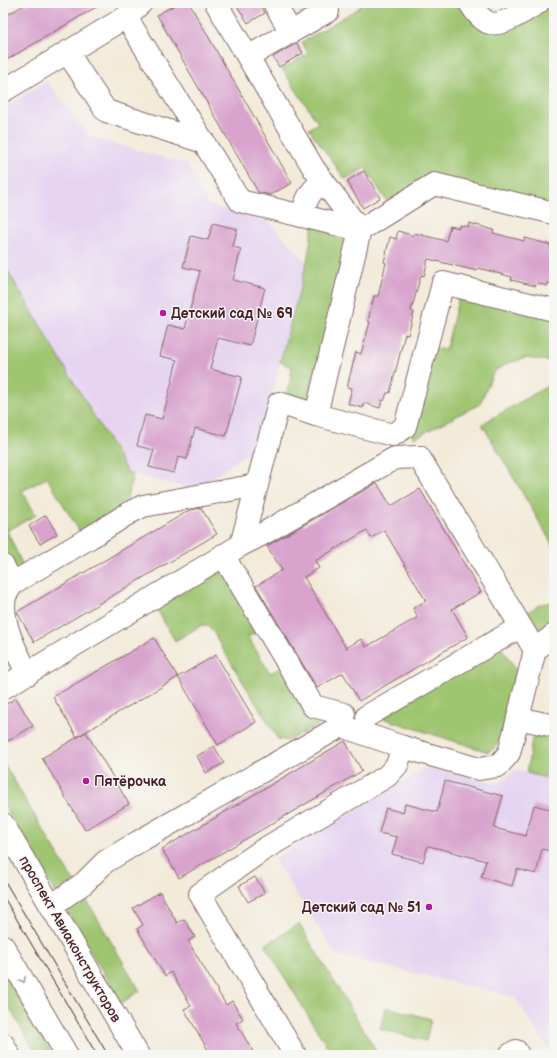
<svg xmlns="http://www.w3.org/2000/svg" width="557" height="1058" font-family="'Balsamiq Sans',sans-serif">
	<rect width="100%" height="100%" fill="#f6f6f2"/>
	<filter id="ink" filterUnits="userSpaceOnUse"><feTurbulence type="fractalNoise" baseFrequency=".025" numOctaves="2"/><feDisplacementMap in="SourceGraphic" scale="8" xChannelSelector="R" yChannelSelector="G"/><feConvolveMatrix kernelMatrix="1 2 1 2 8 2 1 2 1" color-interpolation-filters="sRGB"/></filter>
	<filter id="wash" filterUnits="userSpaceOnUse"><feTurbulence type="fractalNoise" baseFrequency=".012" numOctaves="4" result="noise"/><feDisplacementMap in="SourceGraphic" scale="16" xChannelSelector="R" yChannelSelector="G"/><feGaussianBlur stdDeviation="0.9" result="paint"/><feColorMatrix in="noise" values="0 0 0 0 0 0 0 0 0 0 0 0 0 0 0 0 0 1.4 0 .05"/><feComposite in="paint" operator="in"/></filter>
	<g filter="url(#wash)">
		<rect width="100%" height="100%" fill="#f3ebda"/>
		<!-- built -->
		<g fill="#e5d3f1">
			<polygon points="47,81 90,137 187,164 208,205 269,222 307,262 257,452 241,457 196,490 129,473 3,263 3,108"/>
			<polygon points="427,767 498,784 516,770 554,780 554,1050 550,1052 515,997 336,955 274,859"/>
		</g>
		<!-- green -->
		<g fill="#9ec570" stroke="#74724e">
			<polygon points="362,3 467,3 485,29 547,3 554,3 554,209 433,180 388,203 365,168 345,179 309,129 318,123 282,69 308,54 302,42 359,8"/>
			<polygon points="313,224 355,233 309,400 288,393 292,367 280,362 307,262"/>
			<polygon points="3,263 128,473 133,474 124,512 83,537 47,478 22,491 36,515 7,531 25,570 15,576 3,557"/>
			<polygon points="459,295 554,318 554,362 526,358 509,363 494,371 480,404 414,438 409,430 431,347 446,350"/>
			<polygon points="554,382 554,547 482,424"/>
			<polygon points="223,570 259,631 248,637 270,673 281,668 335,717 287,741 278,739 222,648 213,631 207,625 202,625 175,641 156,608"/>
			<polygon points="554,602 554,620 551,620 548,634 542,639 524,614 541,604"/>
			<path d="M499,644l19,28 -18,66c-3,7 -5,11 -12,14l-106,-34z"/>
			<polygon points="537,734 547,734 554,736 554,780 527,773 532,738"/>
			<polygon points="3,762 74,882 56,893 3,803"/>
			<polygon points="83,894 140,991 121,1003 66,909"/>
			<polygon points="299,924 379,1055 332,1055 265,945"/>
			<polygon points="3,970 53,1055 37,1055 3,997"/>
			<polygon points="386,1007 431,1019 426,1041 380,1029"/>
		</g>
		<g id="blocks">
			<!-- building -->
			<g fill="#d8a3cd" fill-rule="evenodd">
				<polygon points="28,3 103,3 3,62 3,17"/>
				<polygon points="178,3 189,3 292,183 270,195 258,192 157,15"/>
				<polygon points="235,3 258,3 265,13 248,23"/>
				<polygon points="297,43 303,53 279,67 273,57"/>
				<polygon points="364,171 380,198 363,208 347,181"/>
				<polygon points="213,223 237,229 233,247 241,249 233,280 265,288 250,346 218,338 210,369 242,377 226,436 195,428 187,459 178,457 174,473 149,467 154,450 137,446 145,415 162,419 167,401 177,360 160,356 168,325 185,329 200,271 183,267 191,236 208,240"/>
				<polygon points="469,223 494,230 493,233 508,237 524,241 525,238 551,245 550,248 554,249 554,284 548,283 547,286 537,283 536,286 511,280 512,277 478,268 477,271 428,259 424,276 421,275 411,311 414,312 408,335 405,334 390,393 387,393 384,401 382,400 380,408 364,403 363,408 348,404 352,388 347,387 356,352 361,354 370,322 368,321 374,296 378,296 386,263 384,262 390,237 396,239 398,231 414,236 414,233 446,241 450,226 459,228 460,225 468,227"/>
				<path d="M377,483l14,23 29,-17 61,103 -29,17 16,28 -109,64 -16,-28 -26,15 -61,-102 26,-16 -15,-24zM367,530l4,8 13,-8 42,71 -13,7 5,9 -52,30 -5,-8 -15,9 -42,-71 15,-9 -4,-7z"/>
				<polygon points="201,508 217,534 34,642 17,612 190,510"/>
				<polygon points="46,515 57,534 40,544 29,526"/>
				<polygon points="154,638 178,677 77,737 53,697"/>
				<polygon points="216,655 256,722 218,745 178,677"/>
				<polygon points="16,698 33,726 8,741 3,732 3,706"/>
				<polygon points="86,732 129,804 85,830 42,758"/>
				<polygon points="345,741 362,771 179,878 162,849"/>
				<polygon points="214,746 224,763 206,773 197,756"/>
				<polygon points="445,781 503,796 494,828 526,836 534,805 554,810 554,852 542,849 536,874 517,869 512,886 481,877 486,861 445,850 428,846 423,862 392,854 397,837 379,833 386,808 403,813 405,804 437,812"/>
				<polygon points="255,877 265,893 248,902 239,886"/>
				<polygon points="160,892 177,923 184,919 195,937 188,941 226,1005 232,1001 243,1019 236,1023 255,1055 211,1055 184,1009 191,1006 171,972 165,976 137,929 143,925 133,908"/>
			</g>
		</g>
	</g>
	<g filter="url(#ink)">
		<use href="#blocks" fill-opacity="0" stroke="#856668" stroke-width="1"/>
		<g fill="none" stroke-linecap="round" stroke-linejoin="round">
			<defs>
				<g id="minor">
					<path d="M470,3c4,7 10,15 17,19 13,7 39,-12 51,-19"/>
					<polyline points="126,17 240,201 360,230 434,184 554,213"/>
					<polyline points="291,32 328,11"/>
					<polyline points="67,52 106,111 204,142"/>
					<polyline points="248,57 291,32 274,3"/>
					<polyline points="3,91 126,17 141,3"/>
					<path d="M302,216c4,-16 7,-24 21,-35"/>
					<polyline points="316,415 393,435 405,427 443,283 554,310"/>
					<polyline points="241,545 259,536 395,458 419,457 535,650"/>
					<polyline points="223,555 313,706 344,714"/>
					<polyline points="3,566 13,583 91,537 129,513 143,506 257,485"/>
					<path d="M13,583c-2,4 -6,9 -8,13 -5,27 11,55 23,78"/>
					<polyline points="3,688 241,545 279,403 316,415 360,230 314,169 216,3"/>
					<polyline points="367,716 520,627"/>
					<polyline points="518,718 535,650 554,635"/>
					<polyline points="3,824 138,1055"/>
					<polyline points="51,906 84,883 105,862 138,842 341,726 403,747 479,769 498,766 509,753 518,718 554,726"/>
					<polyline points="3,946 67,1055"/>
					<polyline points="3,1044 9,1055"/>
					<polyline points="295,1055 200,894 261,851 387,776 397,765 403,747"/>
					<polyline points="510,1055 516,1051 518,1055"/>
				</g>
			</defs>
			<!-- minor casing -->
			<use href="#minor" stroke="#856668" stroke-width="24"/>
			<!-- minor -->
			<use href="#minor" stroke="#fff" stroke-width="22"/>
			<!-- tram -->
			<g stroke="#4a1f2b" stroke-width="1">
				<polyline points="3,878 108,1055"/>
				<polyline points="3,896 97,1055"/>
			</g>
		</g>
		<!-- one-way arrows -->
		<defs><path id="oneway-chevron" d="M-2-3.5L2.5 0L-2 3.5" fill="none" stroke-width="1.6" stroke-linecap="round" stroke-linejoin="round"/></defs>
		<use stroke="#ae9aa0" href="#oneway-chevron" transform="translate(23 980) rotate(60)"/>
	</g>
	<!-- markers -->
	<g fill="#b5179e" stroke="#f6f6f2" stroke-width="1.5">
		<circle cx="163" cy="313" r="4"/>
		<circle cx="86" cy="781" r="4"/>
		<circle cx="429" cy="907" r="4"/>
	</g>
	<g text-anchor="middle" dominant-baseline="central" stroke-width="3" stroke-linejoin="round" paint-order="stroke">
		<!-- poi labels -->
		<g font-size="14" font-weight="bold" fill="#4a1f2b" stroke="#f6f6f2" text-anchor="start">
			<text x="171" y="313">Детский сад № 69</text>
			<text x="94" y="781">Пятёрочка</text>
			<text x="421" y="907" text-anchor="end">Детский сад № 51</text>
		</g>
		<!-- street labels -->
		<g font-size="14" fill="#4a1f2b" stroke="#f6f6f2">
			<text transform="translate(70 939) rotate(60)">проспект Авиаконструкторов</text>
		</g>
	</g>
	<!-- margin -->
	<rect width="557" height="1058" fill="none" stroke="#f6f6f2" stroke-width="16"/>
</svg>
